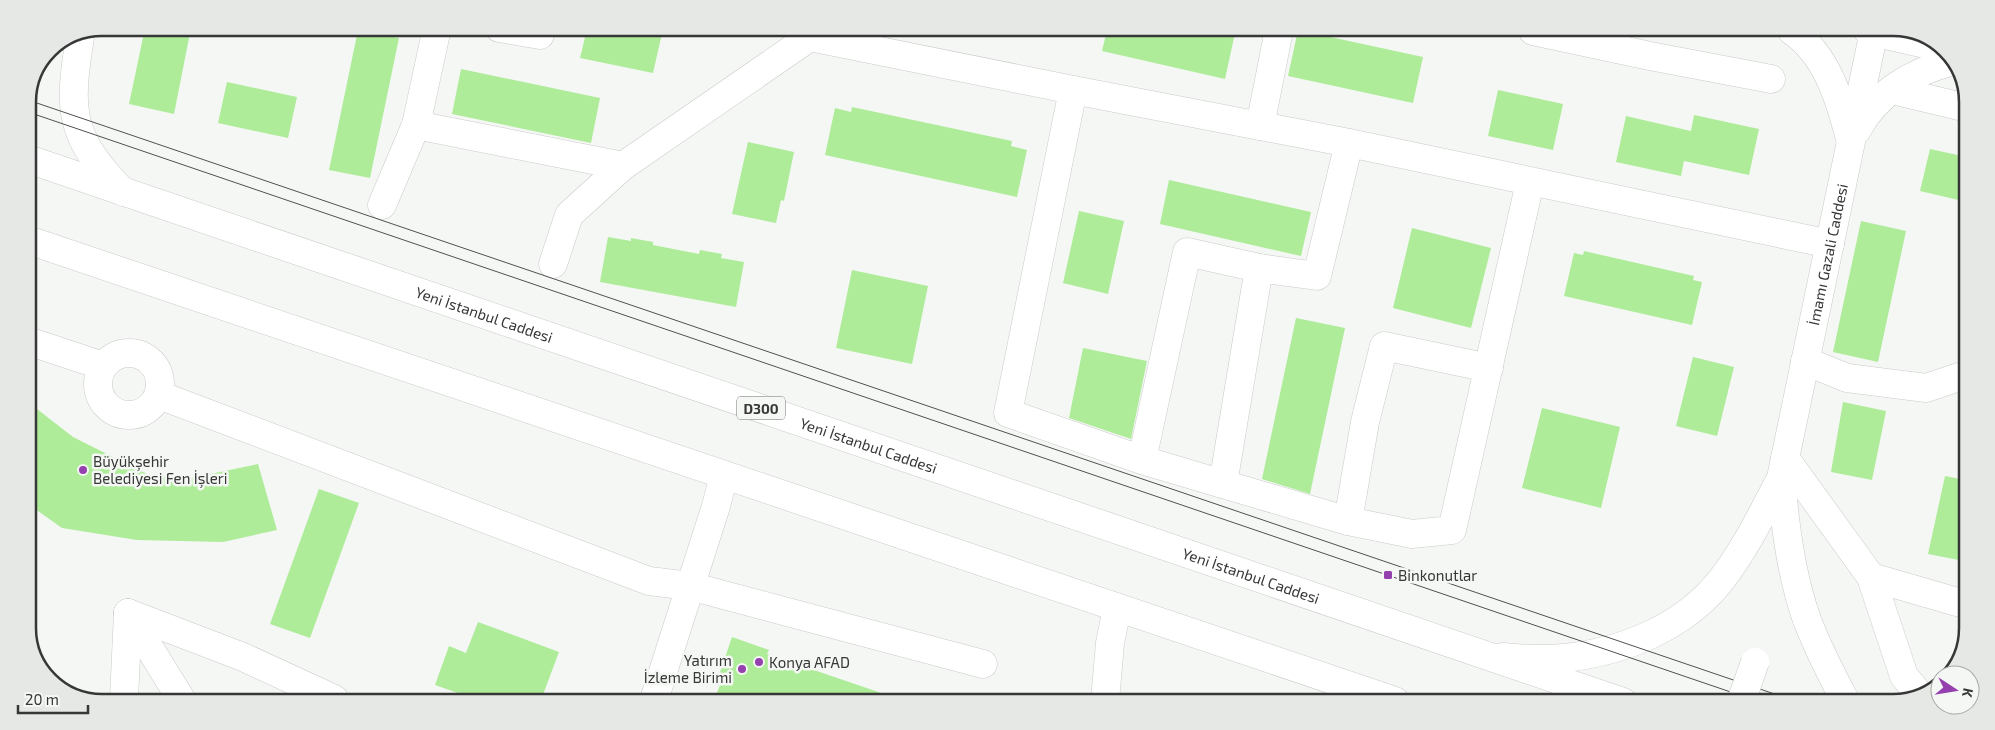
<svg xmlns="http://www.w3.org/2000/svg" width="1995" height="730" font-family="'Exo 2',sans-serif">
	<rect width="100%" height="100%" fill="#f5f7f4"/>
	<!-- building -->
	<g fill="#aeec9a">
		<polygon points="145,28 191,28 174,114 129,104"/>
		<polygon points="587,29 663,29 653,73 580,58"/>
		<polygon points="358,30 399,38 370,178 329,170"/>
		<polygon points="1107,30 1222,30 1235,33 1225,79 1102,51"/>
		<polygon points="1298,30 1423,57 1413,103 1288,76"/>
		<polygon points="461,69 600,98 591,143 452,114"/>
		<polygon points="227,82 297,97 288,138 218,123"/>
		<polygon points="1498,90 1563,104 1553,150 1488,136"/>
		<polygon points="852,107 1012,141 1011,146 1027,150 1017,197 825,155 835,108 851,112"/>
		<polygon points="1694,115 1759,129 1749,175 1684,161 1681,176 1616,162 1626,116 1691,131"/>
		<polygon points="748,142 794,152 784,201 781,200 776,223 732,214"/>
		<polygon points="1930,149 1967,157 1967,202 1920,191"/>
		<polygon points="1169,180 1311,212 1301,256 1160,224"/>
		<polygon points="1079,211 1124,221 1108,294 1063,283"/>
		<polygon points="1861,221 1906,231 1878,362 1833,352"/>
		<polygon points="1412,228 1491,248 1471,328 1393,308"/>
		<polygon points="608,237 631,241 631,238 653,242 653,245 699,254 700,250 722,254 721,258 744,262 736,307 600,282"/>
		<polygon points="1584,251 1694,276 1693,280 1702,282 1692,325 1564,296 1574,253 1583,255"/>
		<polygon points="852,270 928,286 912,364 836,348"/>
		<polygon points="1296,318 1345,328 1310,494 1262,479"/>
		<polygon points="1083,348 1147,361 1131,439 1069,418"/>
		<polygon points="1693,357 1734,367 1717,436 1676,426"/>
		<polygon points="28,402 73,437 151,476 191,478 258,464 277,530 223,542 137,540 62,528 28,504"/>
		<polygon points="1843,402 1886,411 1872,480 1831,472"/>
		<polygon points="1542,408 1620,427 1601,508 1522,488"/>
		<polygon points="1945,476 1965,480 1964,561 1928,554"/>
		<polygon points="319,489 359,503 310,638 270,624"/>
		<polygon points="478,622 559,652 541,700 475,699 435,685 449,646 466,653"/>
		<polygon points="732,637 769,650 767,654 893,697 892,700 714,700 720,685 716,684"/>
	</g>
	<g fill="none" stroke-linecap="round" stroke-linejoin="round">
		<defs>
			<g id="minor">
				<polyline points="499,28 540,35 541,28"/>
				<polyline points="1533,31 1650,56 1771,79"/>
				<path d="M1792,31c35,24 48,69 58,108"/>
				<polyline points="1868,31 1939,47"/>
				<polyline points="1073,90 1008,413 1142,460 1223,484"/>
				<polyline points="1892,90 1967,108"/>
				<polyline points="416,125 623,166 810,37 1073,90 1349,143 1830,244"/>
				<polyline points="1260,126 1279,30"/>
				<path d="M1857,130c19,-37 57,-59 97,-69"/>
				<polyline points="1349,143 1317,276 1259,268 1223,484 1348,521 1412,534 1452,530 1530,182"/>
				<polyline points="382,205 416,125 437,28"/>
				<polyline points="553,264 569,215 623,166"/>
				<polyline points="28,341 103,366"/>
				<circle cx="129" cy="384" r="31"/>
				<polyline points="1805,361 1847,378 1926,388 1965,375"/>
				<polyline points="159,395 649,581 690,586 983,664"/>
				<polyline points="1785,458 1871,577 1904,676 1919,694"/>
				<polyline points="1142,460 1187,252 1259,268"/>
				<path d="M1781,478c4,47 10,97 26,142 11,28 25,56 39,82"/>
				<polyline points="1348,521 1365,422 1384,346 1489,368"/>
				<polyline points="1871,577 1964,604"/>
				<polyline points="128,613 243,657 334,699"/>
				<polyline points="128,613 181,699"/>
				<path id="s1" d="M1503,657c20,2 41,3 61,1 59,-6 121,-31 158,-79 24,-31 41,-67 59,-101l93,-447"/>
				<polyline points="124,699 128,613"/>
				<polyline points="654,700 716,506 724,475"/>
				<polyline points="1105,701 1110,643 1117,608"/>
			</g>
			<path id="major" d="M80,37c-12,75 -11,99 43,155"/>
			<g id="highway">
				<path id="s2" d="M28,159l1595,543"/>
				<polyline points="28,240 1395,701"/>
			</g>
		</defs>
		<!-- minor casing -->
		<use href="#minor" stroke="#c9cbc9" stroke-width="29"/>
		<!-- major casing -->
		<use href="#major" stroke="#c9cbc9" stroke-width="29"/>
		<!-- highway casing -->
		<use href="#highway" stroke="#c9cbc9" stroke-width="29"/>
		<!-- minor -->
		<use href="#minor" stroke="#fff" stroke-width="28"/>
		<!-- major -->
		<use href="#major" stroke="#fff" stroke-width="28"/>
		<!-- highway -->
		<use href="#highway" stroke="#fff" stroke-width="28"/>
		<!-- tram -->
		<g stroke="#505250" stroke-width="1">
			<polyline points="28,100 1798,702"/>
			<polyline points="28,112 1760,702"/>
		</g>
		<defs>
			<polyline id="minor-bridge" points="1741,702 1755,662"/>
		</defs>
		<!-- minor-bridge casing -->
		<use href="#minor-bridge" stroke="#c9cbc9" stroke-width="29" stroke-linecap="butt"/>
		<!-- minor-bridge -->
		<use href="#minor-bridge" stroke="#fff" stroke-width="28"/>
	</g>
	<!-- markers -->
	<g fill="#9440ae" stroke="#f5f7f4" stroke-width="2">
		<circle cx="83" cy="470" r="5"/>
		<rect x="1383" y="570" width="10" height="10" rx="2.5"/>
		<circle cx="759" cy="662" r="5"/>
		<circle cx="742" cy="669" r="5"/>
	</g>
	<g text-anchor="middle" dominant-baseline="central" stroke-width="5" stroke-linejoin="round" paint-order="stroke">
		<!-- shield labels -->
		<rect fill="#f5f7f4" stroke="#6f716f" stroke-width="1" x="737" y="396.5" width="48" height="23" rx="4"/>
		<g font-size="14" font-weight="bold" fill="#363736">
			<text x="761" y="408">D300</text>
		</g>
		<!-- street labels -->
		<g font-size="15" fill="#363736" stroke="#f5f7f4">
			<text stroke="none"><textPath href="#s1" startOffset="588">İmamı Gazali Caddesi</textPath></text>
			<text stroke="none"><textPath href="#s2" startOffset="482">Yeni İstanbul Caddesi</textPath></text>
			<text stroke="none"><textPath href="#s2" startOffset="888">Yeni İstanbul Caddesi</textPath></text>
			<text stroke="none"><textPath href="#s2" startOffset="1292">Yeni İstanbul Caddesi</textPath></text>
		</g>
		<!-- poi labels -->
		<g font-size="15" fill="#363736" stroke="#f5f7f4" text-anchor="start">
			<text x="93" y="461">Büyükşehir<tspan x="93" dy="17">Belediyesi Fen İşleri</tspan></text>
			<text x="1398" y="575">Binkonutlar</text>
			<text x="732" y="660" text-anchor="end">Yatırım<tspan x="732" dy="17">İzleme Birimi</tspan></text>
			<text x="769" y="662">Konya AFAD</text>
		</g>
	</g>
	<!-- crop -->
	<path d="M0 0H1995V730H0ZM102 36H1893A66 66 0 0 1 1959 102V628A66 66 0 0 1 1893 694H102A66 66 0 0 1 36 628V102A66 66 0 0 1 102 36Z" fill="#e6e8e5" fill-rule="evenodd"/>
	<path fill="none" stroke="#363736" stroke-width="2.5" d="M102 36H1893A66 66 0 0 1 1959 102V628A66 66 0 0 1 1893 694H102A66 66 0 0 1 36 628V102A66 66 0 0 1 102 36Z"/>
	<!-- north arrow -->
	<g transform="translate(1955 690) rotate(102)"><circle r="24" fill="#f5f7f4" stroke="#a9aaa8"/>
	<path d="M0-4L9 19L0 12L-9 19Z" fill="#9440ae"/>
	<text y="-8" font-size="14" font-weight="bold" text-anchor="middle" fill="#363736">K</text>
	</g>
	<!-- scale -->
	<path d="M18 705v8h70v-8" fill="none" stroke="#363736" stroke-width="2.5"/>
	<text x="25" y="705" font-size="15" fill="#363736" stroke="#f5f7f4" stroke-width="4" paint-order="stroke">20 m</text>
</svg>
